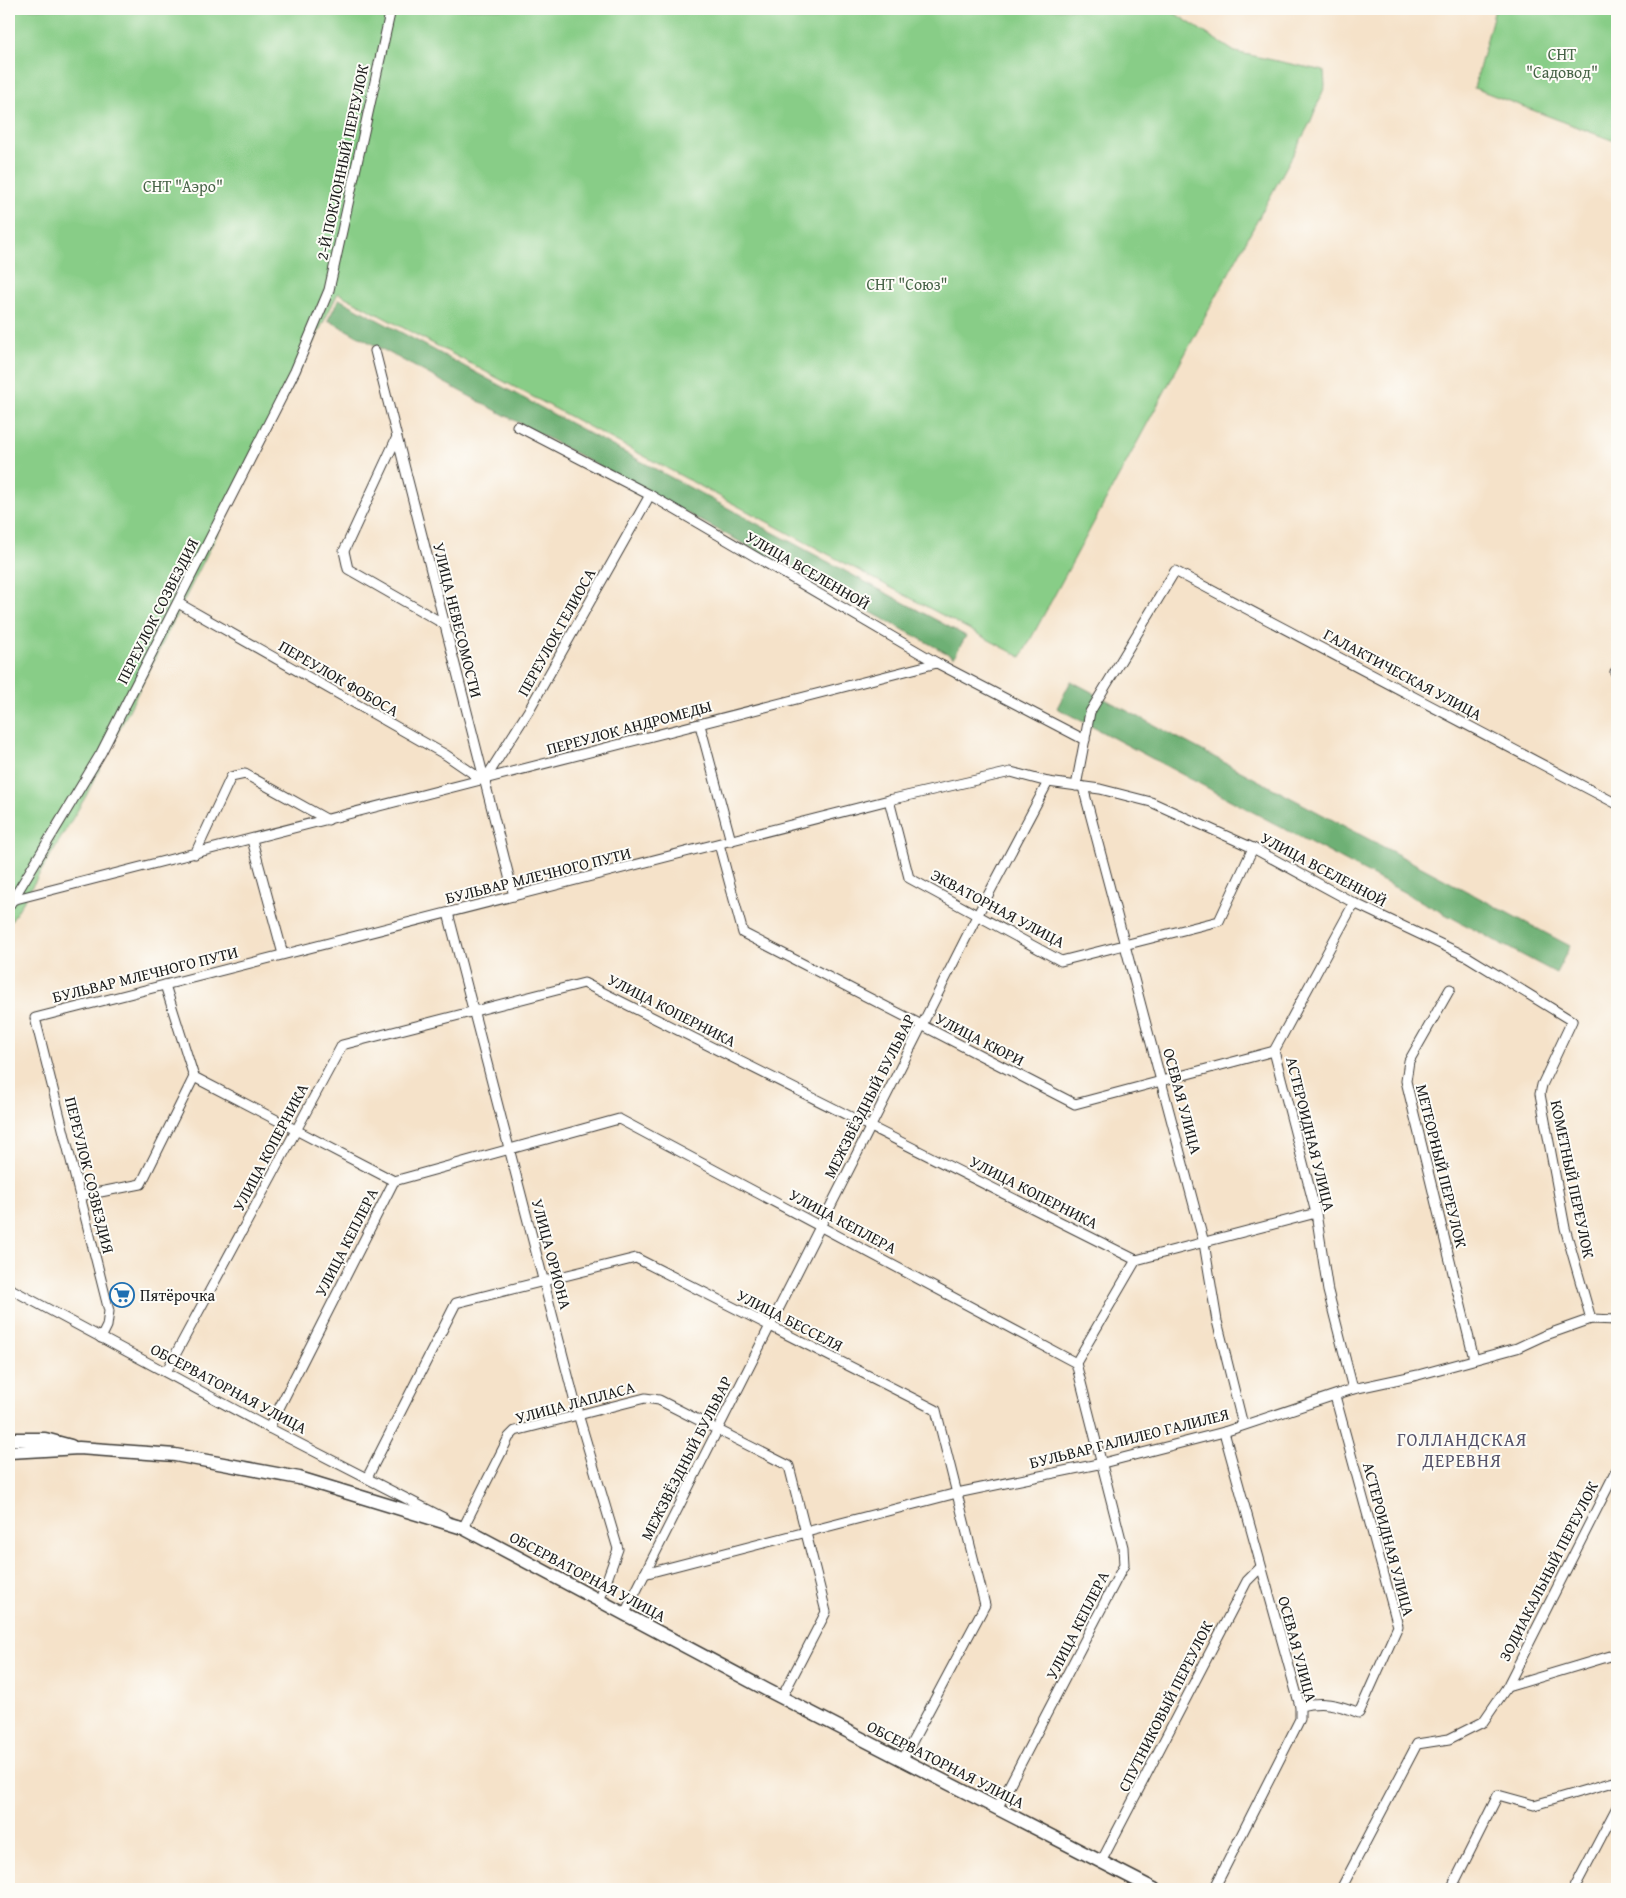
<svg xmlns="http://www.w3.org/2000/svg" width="1626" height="1898" font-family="'Gentium Book Plus',serif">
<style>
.green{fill:#88cd87;stroke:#527452}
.forest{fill:#6eb074;stroke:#456648}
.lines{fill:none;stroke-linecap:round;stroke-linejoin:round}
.minor-casing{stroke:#3d3a36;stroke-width:11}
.secondary-casing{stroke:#3d3a36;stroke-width:15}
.minor{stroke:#fff;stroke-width:9}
.secondary{stroke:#fff;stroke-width:12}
.labels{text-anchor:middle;stroke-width:4;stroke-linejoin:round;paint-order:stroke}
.park-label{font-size:16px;fill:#476347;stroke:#fdfcf7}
.street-label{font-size:16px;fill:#1c1c1c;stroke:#fdfcf7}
.poi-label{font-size:16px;fill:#1c1c1c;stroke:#fdfcf7;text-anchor:start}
.neighbourhood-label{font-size:18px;letter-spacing:1px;fill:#575369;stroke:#fdfcf7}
</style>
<rect width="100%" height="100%" fill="#fdfcf7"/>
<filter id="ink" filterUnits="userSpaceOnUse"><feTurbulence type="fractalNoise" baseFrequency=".02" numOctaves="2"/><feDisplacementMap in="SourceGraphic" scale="10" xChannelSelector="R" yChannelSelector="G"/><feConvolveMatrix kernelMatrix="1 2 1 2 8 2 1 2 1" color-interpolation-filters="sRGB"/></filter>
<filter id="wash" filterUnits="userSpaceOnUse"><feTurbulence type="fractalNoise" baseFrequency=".0096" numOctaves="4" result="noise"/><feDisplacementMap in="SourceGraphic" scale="20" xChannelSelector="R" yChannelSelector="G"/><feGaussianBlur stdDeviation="1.12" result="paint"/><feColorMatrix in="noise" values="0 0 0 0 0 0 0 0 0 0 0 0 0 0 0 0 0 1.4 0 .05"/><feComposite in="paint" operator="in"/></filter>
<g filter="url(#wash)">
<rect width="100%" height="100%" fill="#f5e2c9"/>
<!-- green -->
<g class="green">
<path d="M9,9H1168L1235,52L1324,71L1325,86L1310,123L1021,657L338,293L86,796L9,925Z"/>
<path d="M1495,9H1617V142L1474,88Z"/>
</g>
<!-- forest -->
<g class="forest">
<path d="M339,299L966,636L954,657L328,320Z"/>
<path d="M1071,681L1570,946L1556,973L1057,708Z"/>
</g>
</g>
<g filter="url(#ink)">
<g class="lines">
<defs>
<g id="minor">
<path d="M375,351L514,896"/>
<path d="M517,426L650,495L937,663L1085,740"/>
<path d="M396,439L344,551L348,569L444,624"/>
<path d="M178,603L446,755L484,781L529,710L650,495"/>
<path d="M1615,672L1617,673"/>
<path d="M700,725L731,841"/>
<path d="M1076,786L1090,712L1175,571L1617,804"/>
<path d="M1083,787L1204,1243L1217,1321L1243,1425"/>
<path d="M889,800L909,878L1061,961L1219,921L1253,848"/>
<path d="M252,840L283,954"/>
<path d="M719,844L743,933L1075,1104L1274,1051"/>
<path d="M195,854L231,777L245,774L328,820"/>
<path d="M12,900L937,663"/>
<path d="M9,906L101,753L295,371L329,290L391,9"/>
<path d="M448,913L578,1414L618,1549L600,1599"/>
<path d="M1450,989L1409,1061L1406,1081L1474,1359"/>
<path d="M194,1077L394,1181"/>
<path d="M80,1196L141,1184L194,1077L165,985"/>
<path d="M9,1288L269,1428L444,1518"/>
<path d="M101,1338L107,1326L109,1311L35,1018L889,800L1011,772L1048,782L1100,789L1151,802L1253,848L1354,903L1468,957L1572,1021L1542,1085L1540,1094L1565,1228L1591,1319"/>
<path d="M1076,1363L1136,1260"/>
<path d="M166,1372L342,1045L584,983L1136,1260L1316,1213"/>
<path d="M1353,1389L1328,1291L1316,1213L1274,1051L1354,903"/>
<path d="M269,1428L394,1181L619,1119L1076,1363L1123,1547L1124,1565L997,1809"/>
<path d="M367,1478L456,1303L636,1258L936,1410L985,1605L903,1759"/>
<path d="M458,1525L463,1528L509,1437L515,1431L645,1398L659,1400L789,1466L826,1612L782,1697"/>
<path d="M644,1574L957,1493L1103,1463L1224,1432L1353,1389L1418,1375L1517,1348L1543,1336L1591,1319L1617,1320"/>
<path d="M625,1613L977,916L1048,782"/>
<path d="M1507,1687L1617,1654"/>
<path d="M1300,1706C1322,1701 1338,1704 1359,1713L1398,1626L1335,1396"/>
<path d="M1101,1862L1247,1581L1260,1568"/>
<path d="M1214,1889L1300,1719V1706L1224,1432"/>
<path d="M1341,1889L1417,1744L1449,1739L1483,1722L1507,1687L1617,1469"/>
<path d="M1451,1889L1498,1795L1534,1805L1617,1781"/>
<path d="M1574,1889L1617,1807"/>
</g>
<g id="secondary">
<path d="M9,1439H45L71,1446"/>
<path d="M9,1452L79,1448L175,1455L299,1478L463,1528L767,1690L1154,1889"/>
</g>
</defs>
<!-- minor casing -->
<use href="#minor" class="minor-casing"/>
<!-- secondary casing -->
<use href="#secondary" class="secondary-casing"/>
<!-- minor -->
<use href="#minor" class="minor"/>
<!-- secondary -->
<use href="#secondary" class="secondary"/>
</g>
</g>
<!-- icons -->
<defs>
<symbol id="supermarket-ring" viewBox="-11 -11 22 22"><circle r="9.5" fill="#fdfcf7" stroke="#1f6fb2" stroke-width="1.5"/><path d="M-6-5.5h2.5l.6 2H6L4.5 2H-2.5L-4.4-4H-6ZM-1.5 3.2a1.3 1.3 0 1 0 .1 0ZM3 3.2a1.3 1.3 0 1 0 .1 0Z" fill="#1f6fb2"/></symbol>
</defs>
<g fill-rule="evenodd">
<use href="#supermarket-ring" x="108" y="1281" width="28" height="28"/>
</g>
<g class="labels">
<!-- park labels -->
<g class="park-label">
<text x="1562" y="60">СНТ<tspan x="1562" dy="18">"Садовод"</tspan></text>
<text x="183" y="192">СНТ "Аэро"</text>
<text x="907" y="290">СНТ "Союз"</text>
</g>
<!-- street labels -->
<g class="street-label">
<text transform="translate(342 162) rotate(-78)" y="6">2-Й ПОКЛОННЫЙ ПЕРЕУЛОК</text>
<text transform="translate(808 570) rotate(30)" y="6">УЛИЦА ВСЕЛЕННОЙ</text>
<text transform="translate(157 611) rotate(-63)" y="6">ПЕРЕУЛОК СОЗВЕЗДИЯ</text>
<text transform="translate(458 620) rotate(76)" y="6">УЛИЦА НЕВЕСОМОСТИ</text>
<text transform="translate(556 632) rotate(-61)" y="6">ПЕРЕУЛОК ГЕЛИОСА</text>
<text transform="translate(1403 674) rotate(28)" y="6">ГАЛАКТИЧЕСКАЯ УЛИЦА</text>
<text transform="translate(339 678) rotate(30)" y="6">ПЕРЕУЛОК ФОБОСА</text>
<text transform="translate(629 727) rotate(-15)" y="6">ПЕРЕУЛОК АНДРОМЕДЫ</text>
<text transform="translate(1324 869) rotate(28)" y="6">УЛИЦА ВСЕЛЕННОЙ</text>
<text transform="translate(538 875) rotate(-14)" y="6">БУЛЬВАР МЛЕЧНОГО ПУТИ</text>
<text transform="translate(998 908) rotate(28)" y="6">ЭКВАТОРНАЯ УЛИЦА</text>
<text transform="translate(145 974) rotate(-14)" y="6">БУЛЬВАР МЛЕЧНОГО ПУТИ</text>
<text transform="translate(672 1010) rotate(27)" y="6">УЛИЦА КОПЕРНИКА</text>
<text transform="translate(980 1039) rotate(27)" y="6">УЛИЦА КЮРИ</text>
<text transform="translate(869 1096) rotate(-63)" y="6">МЕЖЗВЁЗДНЫЙ БУЛЬВАР</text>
<text transform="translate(1183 1101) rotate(75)" y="6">ОСЕВАЯ УЛИЦА</text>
<text transform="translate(1311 1134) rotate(76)" y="6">АСТЕРОИДНАЯ УЛИЦА</text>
<text transform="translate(270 1147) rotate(-62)" y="6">УЛИЦА КОПЕРНИКА</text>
<text transform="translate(1442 1166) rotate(76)" y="6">МЕТЕОРНЫЙ ПЕРЕУЛОК</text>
<text transform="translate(90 1175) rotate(76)" y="6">ПЕРЕУЛОК СОЗВЕЗДИЯ</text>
<text transform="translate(1573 1179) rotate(78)" y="6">КОМЕТНЫЙ ПЕРЕУЛОК</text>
<text transform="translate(1034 1192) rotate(27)" y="6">УЛИЦА КОПЕРНИКА</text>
<text transform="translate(843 1221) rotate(28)" y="6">УЛИЦА КЕПЛЕРА</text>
<text transform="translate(346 1242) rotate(-63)" y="6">УЛИЦА КЕПЛЕРА</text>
<text transform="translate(552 1254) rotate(75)" y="6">УЛИЦА ОРИОНА</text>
<text transform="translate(790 1320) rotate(27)" y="6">УЛИЦА БЕССЕЛЯ</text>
<text transform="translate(229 1388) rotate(28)" y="6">ОБСЕРВАТОРНАЯ УЛИЦА</text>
<text transform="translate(575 1402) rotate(-15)" y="6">УЛИЦА ЛАПЛАСА</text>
<text transform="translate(1129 1438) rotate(-14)" y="6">БУЛЬВАР ГАЛИЛЕО ГАЛИЛЕЯ</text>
<text transform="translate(686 1458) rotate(-63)" y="6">МЕЖЗВЁЗДНЫЙ БУЛЬВАР</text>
<text transform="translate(1389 1539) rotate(75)" y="6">АСТЕРОИДНАЯ УЛИЦА</text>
<text transform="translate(1548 1571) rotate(-63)" y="6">ЗОДИАКАЛЬНЫЙ ПЕРЕУЛОК</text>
<text transform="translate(588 1576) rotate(28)" y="6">ОБСЕРВАТОРНАЯ УЛИЦА</text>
<text transform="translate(1077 1625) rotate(-63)" y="6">УЛИЦА КЕПЛЕРА</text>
<text transform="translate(1298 1649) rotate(75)" y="6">ОСЕВАЯ УЛИЦА</text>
<text transform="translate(1165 1706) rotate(-63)" y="6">СПУТНИКОВЫЙ ПЕРЕУЛОК</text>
<text transform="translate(946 1764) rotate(27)" y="6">ОБСЕРВАТОРНАЯ УЛИЦА</text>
</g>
<!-- poi labels -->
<g class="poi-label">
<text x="140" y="1301">Пятёрочка</text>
</g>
<!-- neighbourhood labels -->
<g class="neighbourhood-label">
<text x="1462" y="1446">ГОЛЛАНДСКАЯ<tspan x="1462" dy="21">ДЕРЕВНЯ</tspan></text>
</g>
</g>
<!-- margin -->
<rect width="1626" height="1898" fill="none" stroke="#fdfcf7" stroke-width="30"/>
</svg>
